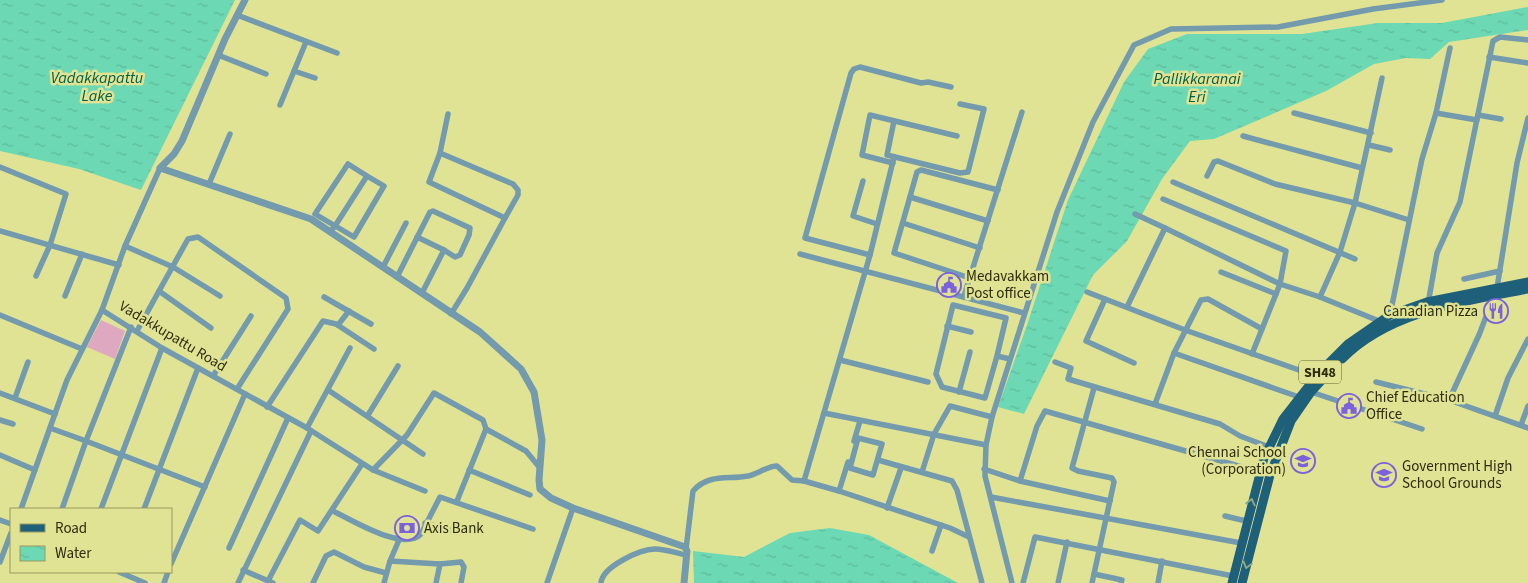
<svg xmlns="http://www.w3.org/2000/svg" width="1528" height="583" font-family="'Source Sans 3',sans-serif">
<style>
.park{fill:#dea8c1}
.water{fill:url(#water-ripples)}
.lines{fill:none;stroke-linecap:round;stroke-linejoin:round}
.minor{stroke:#739aad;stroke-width:5.5}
.tertiary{stroke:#739aad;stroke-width:7}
.primary{stroke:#1e5f7a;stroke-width:9}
.oneway{stroke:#89a888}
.labels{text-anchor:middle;stroke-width:5;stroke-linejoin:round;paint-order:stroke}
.shield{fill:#e1e394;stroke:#636436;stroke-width:1}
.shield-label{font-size:14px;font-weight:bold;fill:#2d2d0d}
.poi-label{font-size:15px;fill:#2d2d0d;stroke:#e1e394;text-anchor:start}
.street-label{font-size:15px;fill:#2d2d0d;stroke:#e1e394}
.water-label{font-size:16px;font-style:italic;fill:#015f48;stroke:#e1e394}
</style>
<defs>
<pattern id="water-ripples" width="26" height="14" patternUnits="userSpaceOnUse" patternTransform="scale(1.25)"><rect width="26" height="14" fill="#6cd8b4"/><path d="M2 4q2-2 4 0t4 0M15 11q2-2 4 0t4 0" fill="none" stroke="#5eba9a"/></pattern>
</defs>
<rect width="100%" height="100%" fill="#e1e394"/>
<!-- park -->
<path class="park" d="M101,320L125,331L115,359L87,347Z"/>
<!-- water -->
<g class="water">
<path d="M0,0H235L141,190L79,169L0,151Z"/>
<path d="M1528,7V30L1449,42L1430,59L1406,58L1374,64L1326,91L1214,139L1190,141L1162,179L1127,241L1093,275L1024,414L998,407L1027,325L1068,200L1124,82L1148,49L1187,34H1302L1378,23H1442Z"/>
<path d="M830,528L869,535L958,583H694L693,551L744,557L790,533Z"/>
</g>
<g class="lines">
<!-- minor -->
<g class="minor">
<path d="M237,15L337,53"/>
<path d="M218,55L266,74"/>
<path d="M1489,57L1528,63"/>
<path d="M294,71L315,78"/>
<path d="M280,105L306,42"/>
<path d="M1294,113L1371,133"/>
<path d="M1436,113L1477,120"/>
<path d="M448,114L440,153L429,182L505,218L467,288L451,314"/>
<path d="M1478,115L1501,119"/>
<path d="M894,121L887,155L960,173L968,172L984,109L960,104"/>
<path d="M1243,136L1362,168"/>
<path d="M1369,145L1390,150"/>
<path d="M440,153L513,184L518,190V195L505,218"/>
<path d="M893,163L862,155L870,115L957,136"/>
<path d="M0,167L66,194L50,245L36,276"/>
<path d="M1207,176L1214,162L1218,161L1275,184L1355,203L1382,78"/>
<path d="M863,181L853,216L877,224"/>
<path d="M1173,182L1355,259"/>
<path d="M209,184L230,134"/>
<path d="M910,197L988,221"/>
<path d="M1163,199L1286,251L1280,284L1252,354"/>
<path d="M1135,214L1165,228"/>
<path d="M903,223L980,248"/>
<path d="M0,231L119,265"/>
<path d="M330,232L335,226L367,176L348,164L315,214L354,237L384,186L367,176"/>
<path d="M417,237L444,250"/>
<path d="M125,246L173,267L220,296"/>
<path d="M800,254L1024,313"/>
<path d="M870,255L805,238L851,73L854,69L860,67L921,83L928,82L951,87"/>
<path d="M383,267L406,223"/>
<path d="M1221,272L1276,294"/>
<path d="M397,277L430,212L433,211L470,228L469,235L460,255L455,257L444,250L422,293"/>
<path d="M970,278L894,253L917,172L921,170L998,190"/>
<path d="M1464,279L1500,271"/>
<path d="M1087,292L1185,330L1316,376"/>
<path d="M65,296L82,254"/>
<path d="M964,296L1022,112"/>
<path d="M324,297L371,324"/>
<path d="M1320,297L1340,252L1355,203L1409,220"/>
<path d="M1105,299L1086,341L1134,363"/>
<path d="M1428,304L1437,253L1460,202L1493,41L1500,37L1528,40"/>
<path d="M1127,307L1165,228L1280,284L1320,297L1379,321"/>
<path d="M102,310L162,348L307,428L373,470L425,491"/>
<path d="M0,315L82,349"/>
<path d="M1390,315L1422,159L1436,113L1450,48"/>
<path d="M338,325L349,311"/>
<path d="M947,326L971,332"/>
<path d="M131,327L86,441L205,487"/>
<path d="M211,328L159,291L188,239L198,237L286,298L288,309L237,389"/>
<path d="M137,331L159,291"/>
<path d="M1174,353L1299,397"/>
<path d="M997,356L1006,318L953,305L936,374L942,387L985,398L997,356L1010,359"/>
<path d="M840,360L928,382"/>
<path d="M1055,362L1071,368L1068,379L1220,424L1240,436L1269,447"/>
<path d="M213,376L251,316"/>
<path d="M1376,382L1449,400L1528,428"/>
<path d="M328,390L423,454"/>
<path d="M959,392L970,352"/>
<path d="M1311,392L1422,429"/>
<path d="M0,393L55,414"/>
<path d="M15,398L28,362"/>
<path d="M1449,400L1479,335L1497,288L1517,163L1528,118"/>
<path d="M1155,404L1174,353L1201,300L1208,299L1262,329"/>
<path d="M267,407L323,321L336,324L374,349"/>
<path d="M824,413L986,445"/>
<path d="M368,415L398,366"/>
<path d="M1495,416L1508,378L1528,339"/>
<path d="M0,420L13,424"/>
<path d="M1521,425L1528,406"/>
<path d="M50,428L86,441L62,509"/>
<path d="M307,428L350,348"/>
<path d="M486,429L526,451L540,468"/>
<path d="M858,438L882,444L873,475L850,468Z"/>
<path d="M854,441L860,421"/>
<path d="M0,455L35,470"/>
<path d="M878,460L952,481L957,490L982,583"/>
<path d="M984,469L1020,481L1110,501"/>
<path d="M373,470L407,435L434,393L483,420L486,429L457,501"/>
<path d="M469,470L530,495"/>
<path d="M922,472L934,434L950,406L992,417"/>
<path d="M804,481L870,255L894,157"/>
<path d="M1020,481L1037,426L1045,411L1270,475"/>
<path d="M839,491L848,462"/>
<path d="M991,497L1241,543"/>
<path d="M887,508L901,468"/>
<path d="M21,509L67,380L102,310L125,246L160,168"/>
<path d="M101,509L162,348"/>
<path d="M144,509L198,368"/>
<path d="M333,511C352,520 403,552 421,534L440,497L533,529"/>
<path d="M1225,516L1246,521"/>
<path d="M0,520L11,524"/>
<path d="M425,523L457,532"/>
<path d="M229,548L288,418"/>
<path d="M686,549L693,491C709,473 728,480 748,476C758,474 767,466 777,466L792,480L804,481L839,491L950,528L969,537"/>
<path d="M932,551L941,525"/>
<path d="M390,561L440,564L461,562L464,567L461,583"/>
<path d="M0,562L11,533"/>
<path d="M171,564L245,394"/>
<path d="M243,570L273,583"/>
<path d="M119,572L145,583"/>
<path d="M1094,574L1122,580L1121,583"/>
<path d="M268,581L300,520L318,531L362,464"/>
<path d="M164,583L168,572"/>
<path d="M238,583L311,431"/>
<path d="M313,583L326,556L334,552L364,567L386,573"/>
<path d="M384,583L390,561L399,540"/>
<path d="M436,583L440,564"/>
<path d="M547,583L573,508"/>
<path d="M601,583C602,567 640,549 655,549C665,549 676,553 686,555"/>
<path d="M1012,583L985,476L986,445L992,417L1057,212L1093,122L1134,45L1171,29L1278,27L1373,9L1442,0"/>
<path d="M1023,583L1035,537L1233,576"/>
<path d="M1058,583L1067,542"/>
<path d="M1092,583L1114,482L1112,478L1078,471L1072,468L1094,388"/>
<path d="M1158,583L1162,561"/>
</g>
<!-- tertiary -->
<path class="tertiary" d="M245,0L225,39L182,141L174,154L160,168L311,219L480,332L521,369L534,392L542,440L539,480L540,489L551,498L573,508L685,547L687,551L684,583"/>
<!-- primary -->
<g class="primary">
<path d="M1342,359C1389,311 1465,301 1528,289"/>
<path d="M1232,583L1264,458L1283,419L1319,373L1348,344L1390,315L1427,302L1528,282"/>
<path d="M1242,583L1270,475L1291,421L1311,392L1331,370"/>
</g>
</g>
<!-- one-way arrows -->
<defs><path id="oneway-chevron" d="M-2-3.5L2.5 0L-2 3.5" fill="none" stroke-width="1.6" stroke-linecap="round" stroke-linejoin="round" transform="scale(1.25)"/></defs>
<g class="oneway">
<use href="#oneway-chevron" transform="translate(1251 502) rotate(-77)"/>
<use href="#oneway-chevron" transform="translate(1247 565) rotate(105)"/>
</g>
<!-- icons -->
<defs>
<symbol id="civic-ring" viewBox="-11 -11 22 22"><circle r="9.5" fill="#e1e394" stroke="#7b61dc" stroke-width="1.5"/><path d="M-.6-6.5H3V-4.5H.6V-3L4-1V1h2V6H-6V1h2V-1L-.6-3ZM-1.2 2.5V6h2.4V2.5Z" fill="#7b61dc"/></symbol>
<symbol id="restaurant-ring" viewBox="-11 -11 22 22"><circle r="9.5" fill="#e1e394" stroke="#7b61dc" stroke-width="1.5"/><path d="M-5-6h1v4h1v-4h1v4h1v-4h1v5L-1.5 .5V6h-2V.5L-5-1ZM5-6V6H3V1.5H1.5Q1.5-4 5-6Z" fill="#7b61dc"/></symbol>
<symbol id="school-ring" viewBox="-11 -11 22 22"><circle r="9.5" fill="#e1e394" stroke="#7b61dc" stroke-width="1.5"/><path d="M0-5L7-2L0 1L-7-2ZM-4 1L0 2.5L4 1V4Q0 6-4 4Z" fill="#7b61dc"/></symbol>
<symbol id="bank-ring" viewBox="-11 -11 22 22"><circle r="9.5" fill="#e1e394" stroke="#7b61dc" stroke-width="1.5"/><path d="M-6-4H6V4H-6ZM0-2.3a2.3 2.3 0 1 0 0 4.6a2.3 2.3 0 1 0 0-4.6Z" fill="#7b61dc"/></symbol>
</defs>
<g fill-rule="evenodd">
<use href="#civic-ring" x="935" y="271" width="28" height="28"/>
<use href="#restaurant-ring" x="1482" y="297" width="28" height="28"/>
<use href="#civic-ring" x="1335" y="392" width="28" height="28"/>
<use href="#school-ring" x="1289" y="447" width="28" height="28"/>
<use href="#school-ring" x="1370" y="461" width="28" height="28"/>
<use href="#bank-ring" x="393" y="514" width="28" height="28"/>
</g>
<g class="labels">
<!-- shield labels -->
<rect class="shield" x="1299" y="360.5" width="42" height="23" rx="4"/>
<g class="shield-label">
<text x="1320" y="377">SH48</text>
</g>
<!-- poi labels -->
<g class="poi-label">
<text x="966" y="281">Medavakkam<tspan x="966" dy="17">Post office</tspan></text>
<text x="1478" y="316" text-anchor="end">Canadian Pizza</text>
<text x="1366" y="402">Chief Education<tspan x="1366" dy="17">Office</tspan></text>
<text x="1286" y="457" text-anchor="end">Chennai School<tspan x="1286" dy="17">(Corporation)</tspan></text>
<text x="1402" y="471">Government High<tspan x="1402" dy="17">School Grounds</tspan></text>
<text x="424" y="533">Axis Bank</text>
</g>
<!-- street labels -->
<g class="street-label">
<text transform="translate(173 336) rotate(31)" y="5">Vadakkupattu Road</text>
</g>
<!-- water labels -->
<g class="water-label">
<text x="97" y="83">Vadakkapattu<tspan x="97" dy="18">Lake</tspan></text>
<text x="1197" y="84">Pallikkaranai<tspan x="1197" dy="18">Eri</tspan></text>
</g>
</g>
<!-- legend -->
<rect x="10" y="508" width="162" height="65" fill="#e1e394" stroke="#999a5e"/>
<rect x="20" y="524" width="25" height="8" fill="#1e5f7a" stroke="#999a5e"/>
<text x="55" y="533" font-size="15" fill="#2d2d0d">Road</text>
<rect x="20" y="546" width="25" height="15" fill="url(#water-ripples)" stroke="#999a5e"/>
<text x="55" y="558" font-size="15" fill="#2d2d0d">Water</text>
</svg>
